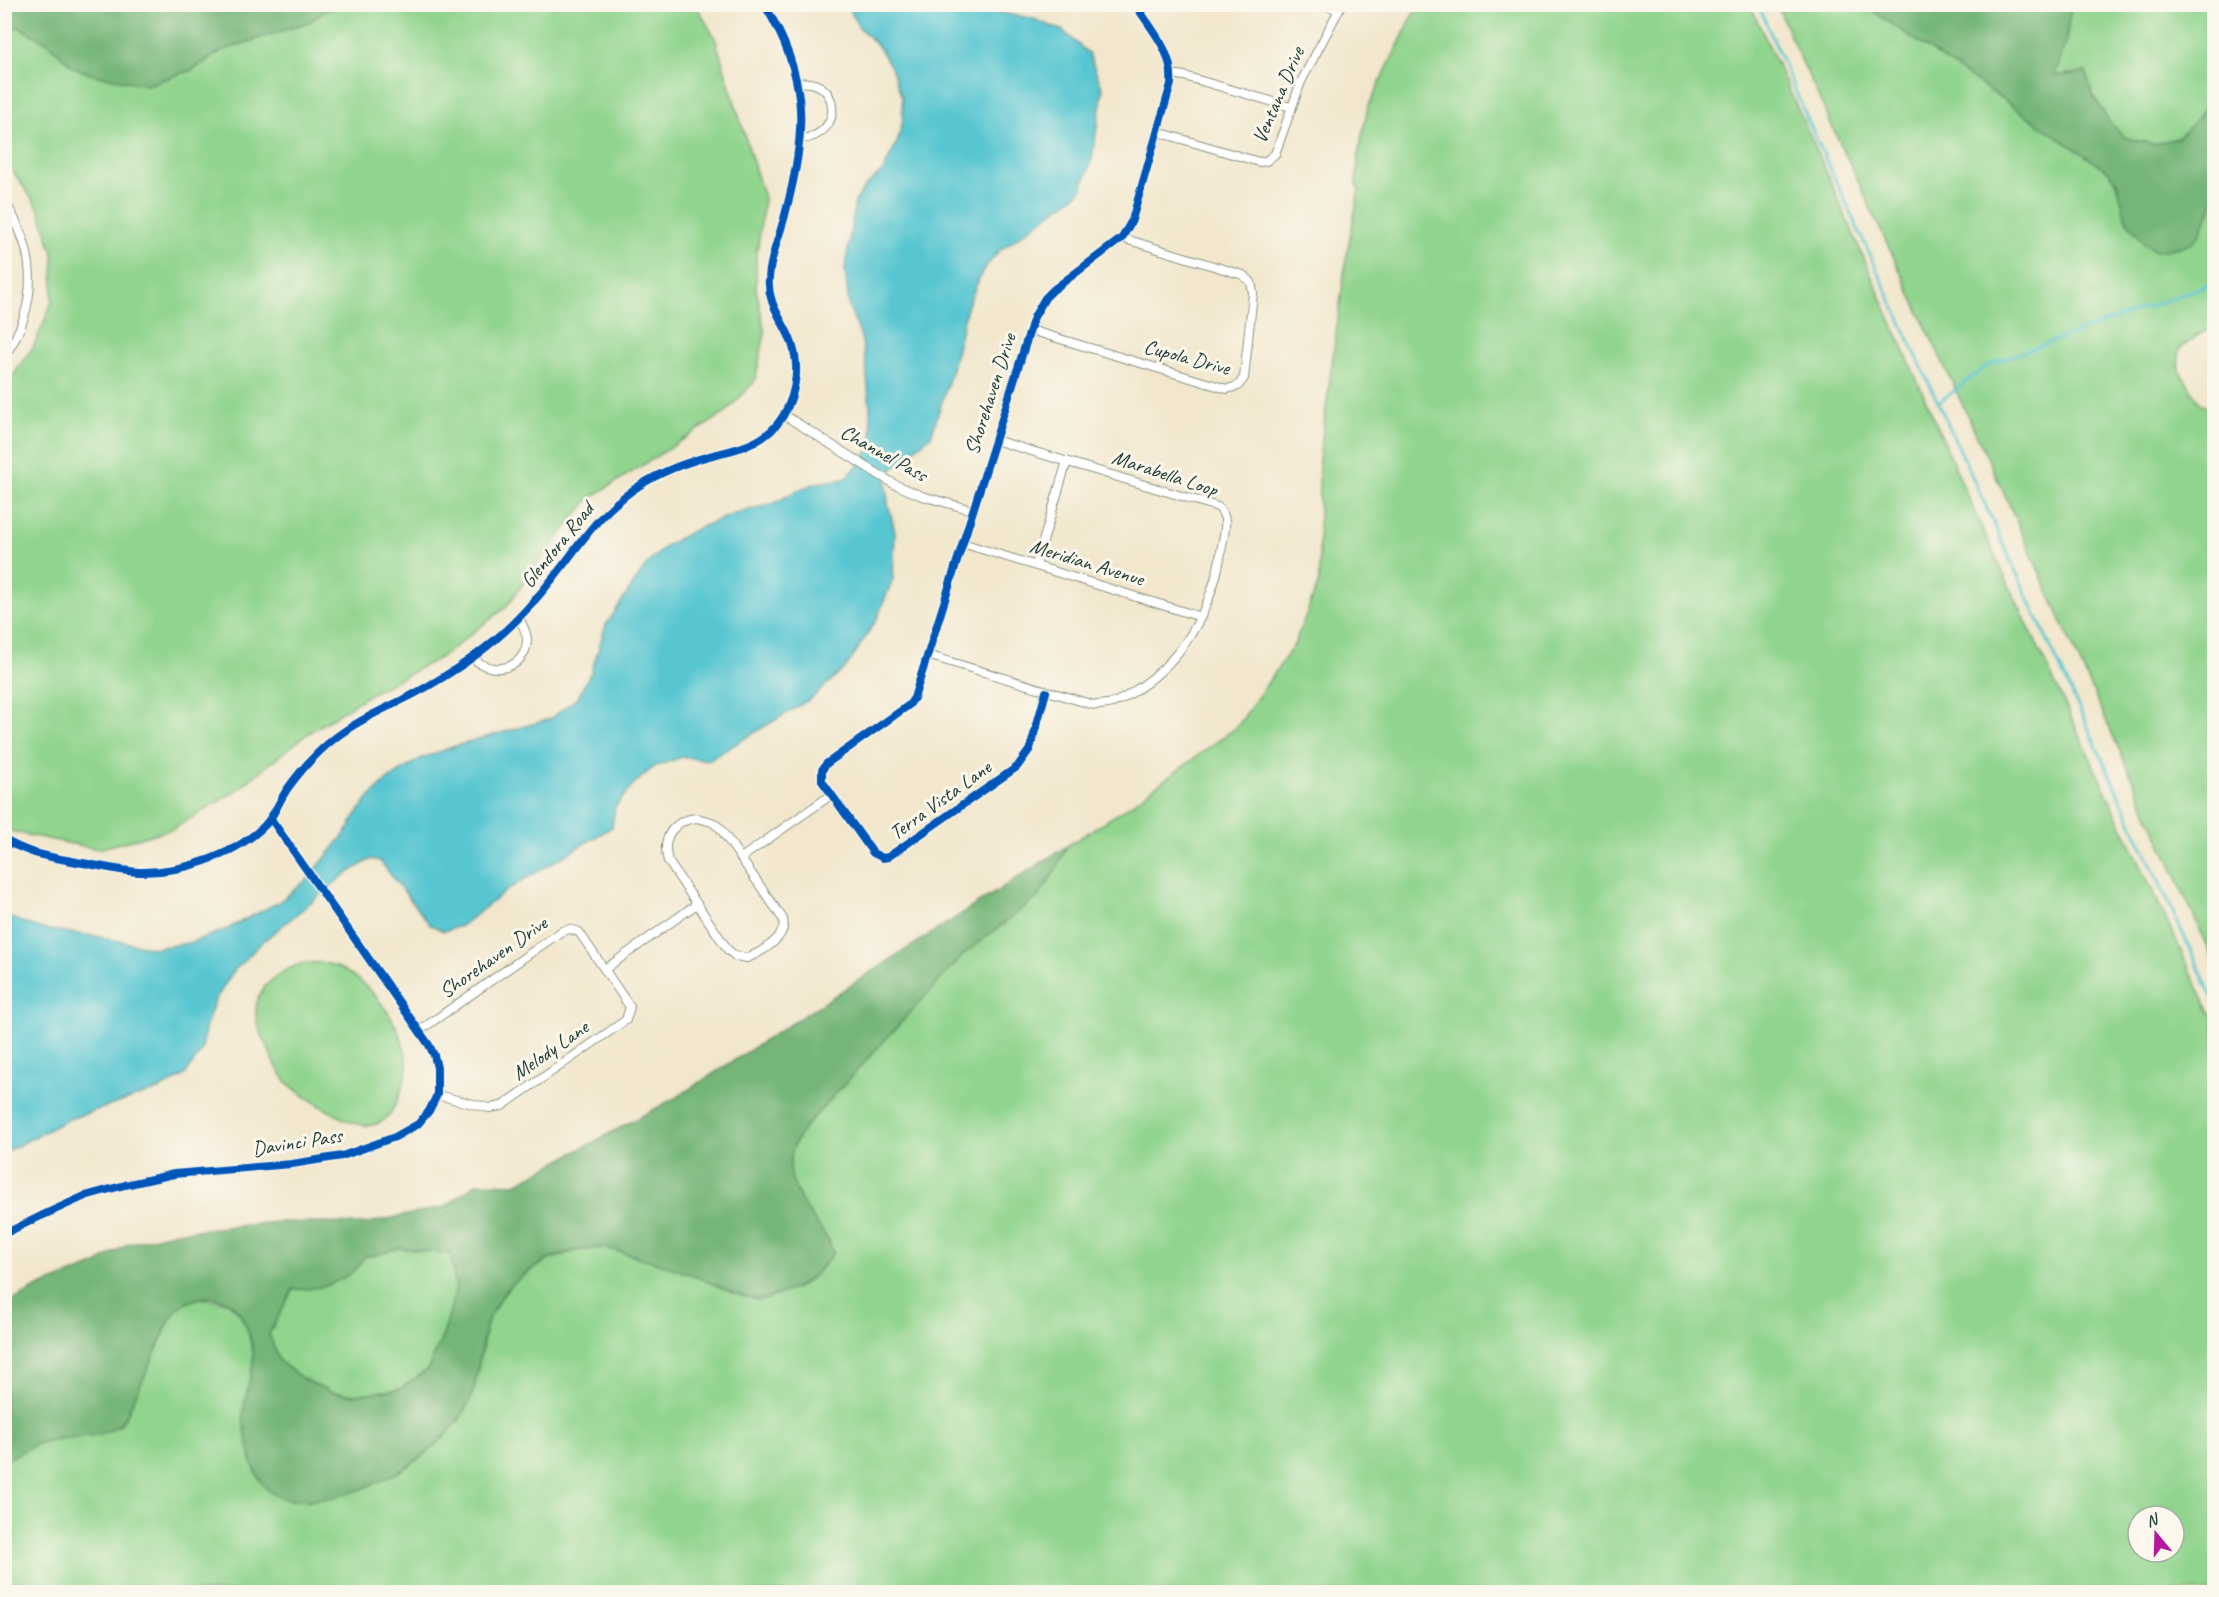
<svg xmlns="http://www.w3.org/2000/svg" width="2219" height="1597" font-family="Caveat,sans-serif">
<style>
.green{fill:#90d48d;stroke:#588860;stroke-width:1.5;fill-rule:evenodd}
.forest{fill:#74b678;stroke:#4a7a56;stroke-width:1.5;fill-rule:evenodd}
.water{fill:#59c6d1;stroke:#3c8282;stroke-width:1.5}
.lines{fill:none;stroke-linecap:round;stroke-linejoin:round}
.stream{stroke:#59c6d1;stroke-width:3}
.minor-casing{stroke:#889280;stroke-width:10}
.minor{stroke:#fff;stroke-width:8}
.cycleway-casing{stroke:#fbf7ec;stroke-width:11}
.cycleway{stroke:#0057b8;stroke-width:8}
.labels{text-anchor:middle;stroke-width:6;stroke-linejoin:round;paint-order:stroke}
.street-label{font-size:21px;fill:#1f3d34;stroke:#fbf7ec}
</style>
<rect width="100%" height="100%" fill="#fbf7ec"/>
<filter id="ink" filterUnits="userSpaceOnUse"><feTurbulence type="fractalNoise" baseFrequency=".0167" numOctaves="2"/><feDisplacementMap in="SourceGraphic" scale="12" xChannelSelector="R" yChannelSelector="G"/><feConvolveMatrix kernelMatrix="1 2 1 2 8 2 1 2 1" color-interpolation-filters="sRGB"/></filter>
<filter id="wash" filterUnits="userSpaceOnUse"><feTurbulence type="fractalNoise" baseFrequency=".008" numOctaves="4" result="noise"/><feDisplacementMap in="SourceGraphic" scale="24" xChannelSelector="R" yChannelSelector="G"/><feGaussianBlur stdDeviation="1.35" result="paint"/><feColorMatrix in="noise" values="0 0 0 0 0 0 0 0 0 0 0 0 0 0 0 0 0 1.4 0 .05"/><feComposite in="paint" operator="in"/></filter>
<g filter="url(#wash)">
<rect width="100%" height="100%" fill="#f2e7cd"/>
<!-- green -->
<g class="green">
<path d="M354,5H696L715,38L764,198L758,247L756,250V289L765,333L755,381L724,414L590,498L545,554L506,607L443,656L370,694L307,734L237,790L173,829L98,849L13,832L4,825L5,387L34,346L52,302L54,257L39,209L5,160L4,27H19L48,43L73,67L94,75L192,70L221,51L311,21C323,9 337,7 354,5Z"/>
<path d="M1418,5H1750L1814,144L1976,515L2210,1013L2214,1017V1592H5L4,1460L26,1447L43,1441L120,1426L126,1416L172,1316L178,1309L187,1302L200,1298L228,1302L239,1313L247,1328L253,1352V1368L246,1397L248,1442L251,1461L271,1492L289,1500L360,1490L407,1467L459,1421L474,1388L488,1319L500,1299L514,1282L546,1261L575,1251L605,1248L673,1266L731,1292L757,1300L768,1298L797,1288L812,1278L830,1242C811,1216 781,1184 792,1148C795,1141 801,1134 804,1128L965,952L1005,923L1054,873L1067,846L1122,811L1237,727L1294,645L1319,582V461L1346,259L1359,190L1356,184L1359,150L1368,107ZM2138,1516H2174V1552H2138Z"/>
<path d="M1777,5H1864L2109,172L2117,182L2126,219L2200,234L2214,201V328L2201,333L2179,349V370L2200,403L2214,409V961L2008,502L1790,36Z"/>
<path d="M2071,5H2214V103L2208,107L2178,138L2153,144L2126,138L2109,122L2093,95L2086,72L2054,76L2066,40Z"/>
<path d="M303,963C310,963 319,962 325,963C366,973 404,1023 407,1064C408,1078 397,1104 389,1115C381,1125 369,1127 357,1124C344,1121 295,1092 287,1082C278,1072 272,1058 267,1046C263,1037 257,1027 256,1016C253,988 279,971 303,963Z"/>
<path d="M399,1248L451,1254L456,1289L444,1333L428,1369L400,1389L354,1395L332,1392L303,1379L279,1361L269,1334L293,1289L365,1256H371Z"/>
</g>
<!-- forest -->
<g class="forest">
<path d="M4,5L5,4L354,5C337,7 323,9 311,21L221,51L192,70L147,85L94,75L73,67L48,43L19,27H5Z"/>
<path d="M1864,5H2071L2066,40L2055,76L2086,72L2093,95L2109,122L2126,138L2153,144L2178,138L2208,106L2214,103V201L2200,234L2192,243L2176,248L2156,251L2144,244L2126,219L2117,182L2109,172Z"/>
<path d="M1067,846L1054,873L1038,897L965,953L804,1128C801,1134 795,1141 793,1148C783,1174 800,1201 815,1221C822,1231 830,1240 833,1253C818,1275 802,1287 777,1295C771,1298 763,1300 756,1299C738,1297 721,1287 704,1280C680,1270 657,1262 631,1255C623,1253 614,1249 605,1248C587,1246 562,1253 546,1261C522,1273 499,1293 489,1318C478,1344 481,1376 468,1404C440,1460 354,1505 293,1500C260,1498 252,1467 247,1440C246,1433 244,1426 243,1419C242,1397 255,1375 253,1353C252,1338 242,1308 226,1301C211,1294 192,1297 180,1308C169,1317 164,1333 158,1346C148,1369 137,1393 126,1416C109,1443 71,1434 43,1442C29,1446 18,1455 5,1460V1305L38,1287L95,1265L128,1244L176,1232L279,1222L364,1224L445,1207L477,1183L516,1184L677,1097ZM399,1248L451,1254L456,1289L444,1333L428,1369L400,1389L354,1395L332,1392L303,1379L279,1361L269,1334L293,1289C320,1291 353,1280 365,1256H371Z"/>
</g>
<!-- water -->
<path class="water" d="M847,5H981L1002,13L1031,18L1063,31L1089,54L1103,90L1092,158L1081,191L998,252L983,270L967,307L951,373L931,436L906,456L886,476L888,503L895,532L893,578L877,619L847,666L812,698L709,760L682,757L654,767L634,784L615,807L612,827L510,888L461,926L444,931L430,925L380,861L371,859L346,874L261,943L232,973L214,1002L205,1029L202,1050L185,1075L161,1089L69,1119L5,1152V916L42,929L101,937L153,948L189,943L225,930L279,902L309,878L352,825L350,823L368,799L387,780L420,759L455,746L550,719L578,697L591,672L606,625L647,564L667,545L696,529L737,513L775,503L800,489L817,483L845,479L861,462L873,444L866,364L861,337L849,306L845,269L855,202L864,188L883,171L898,140L903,119L902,98L891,67L879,47L859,27Z"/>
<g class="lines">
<!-- stream -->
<g class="stream">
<path d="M1758,4L1810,125L2214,1001"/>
<path d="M1938,403L1990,364L2214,283"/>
</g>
</g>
</g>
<g filter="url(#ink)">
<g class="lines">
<defs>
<g id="minor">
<path d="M1324,4L1338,10"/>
<path d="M1172,74L1184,76L1291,107"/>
<path d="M798,83C840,76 846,135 801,139"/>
<path d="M1158,132L1259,162L1266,161L1275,154L1301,82L1342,4"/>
<path d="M4,201C38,252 39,306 4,357"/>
<path d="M1030,330L1227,389L1238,386L1244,378L1253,293L1251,282L1243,275L1122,238"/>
<path d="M784,415L894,484L922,496L972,510"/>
<path d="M962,543L1201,617"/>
<path d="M1036,565L1067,461"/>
<path d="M927,655L1094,705C1111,706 1122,700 1136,690C1186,658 1214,604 1222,546C1224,532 1230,518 1218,507L995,440"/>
<path d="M473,658C491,676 526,670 527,640C527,632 522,624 519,618"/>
<path d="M1046,692L1030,749L1017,767L888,857L883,858L873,853L822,781V770L826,764L909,705L914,698L1034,317L1045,298L1053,290L1122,238L1132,220L1171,84C1174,52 1151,29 1135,4"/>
<path d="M697,818L712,822L720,828L783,919C788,937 762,952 747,958L735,956L728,950L668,861C661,838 673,820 697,818Z"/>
<path d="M4,839C27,854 51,857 77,862C97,865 118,871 139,872C180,873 230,857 261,829C274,818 278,802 288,788C301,770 317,752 335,738C359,719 387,708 414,694C447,676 478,656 505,631C526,612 544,590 561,568C582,541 597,517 625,496C645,480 668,469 693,461C726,449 762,451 783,416C797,392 801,362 789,336C780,316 767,302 769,278C770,256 781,233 786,211C807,131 809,77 764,4"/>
<path d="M741,858L831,795"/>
<path d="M605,969L697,904"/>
<path d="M419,1031L562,931L570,929L579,932L630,1007L626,1020L502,1106L489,1108L437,1095"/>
<path d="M4,1234L41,1216L85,1196L125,1185L174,1174L292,1164L342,1156L395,1137L418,1124L429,1111L437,1095V1068L434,1055L429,1045L271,819"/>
</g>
</defs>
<!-- minor casing -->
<use href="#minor" class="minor-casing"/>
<!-- minor -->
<use href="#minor" class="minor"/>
<defs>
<g id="cycleway">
<path d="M1046,692L1030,749L1017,767L888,857L883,858L873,853L822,781V770L826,764L909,705L914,698L1034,317L1045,298L1053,290L1122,238L1132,220L1171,84C1174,52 1151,29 1135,4"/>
<path d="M4,839C27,854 51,857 77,862C97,865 118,871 139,872C180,873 230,857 261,829C274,818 278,802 288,788C301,770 317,752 335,738C359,719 387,708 414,694C447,676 478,656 505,631C526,612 544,590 561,568C582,541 597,517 625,496C645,480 668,469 693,461C726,449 762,451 783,416C797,392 801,362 789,336C780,316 767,302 769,278C770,256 781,233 786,211C807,131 809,77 764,4"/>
<path d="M4,1234L41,1216L85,1196L125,1185L174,1174L292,1164L342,1156L395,1137L418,1124L429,1111L437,1095V1068L434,1055L429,1045L271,819"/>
</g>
</defs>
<!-- cycleway casing -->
<use href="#cycleway" class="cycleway-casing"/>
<!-- cycleway -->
<use href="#cycleway" class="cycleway"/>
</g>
</g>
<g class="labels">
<!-- street labels -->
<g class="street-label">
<text transform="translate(1278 95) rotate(-67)" y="7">Ventana Drive</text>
<text transform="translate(1187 357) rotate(15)" y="7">Cupola Drive</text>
<text transform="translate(990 394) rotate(-72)" y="7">Shorehaven Drive</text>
<text transform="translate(884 453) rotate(29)" y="7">Channel Pass</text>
<text transform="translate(1165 473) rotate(18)" y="7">Marabella Loop</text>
<text transform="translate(557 545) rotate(-51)" y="7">Glendora Road</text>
<text transform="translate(1087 562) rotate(17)" y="7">Meridian Avenue</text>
<text transform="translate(940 800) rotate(-36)" y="7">Terra Vista Lane</text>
<text transform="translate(493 957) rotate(-35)" y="7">Shorehaven Drive</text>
<text transform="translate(550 1050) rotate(-35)" y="7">Melody Lane</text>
<text transform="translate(297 1142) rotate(-9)" y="7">Davinci Pass</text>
</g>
</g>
<!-- margin -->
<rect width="2219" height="1597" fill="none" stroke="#fbf7ec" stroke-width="24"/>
<!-- north arrow -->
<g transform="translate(2156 1534) rotate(341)"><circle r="28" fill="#fbf7ec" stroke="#a3ada2" stroke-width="1.5"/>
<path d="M0-4.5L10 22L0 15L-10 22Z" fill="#b5179e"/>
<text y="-9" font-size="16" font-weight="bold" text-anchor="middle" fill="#1f3d34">N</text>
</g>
</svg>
